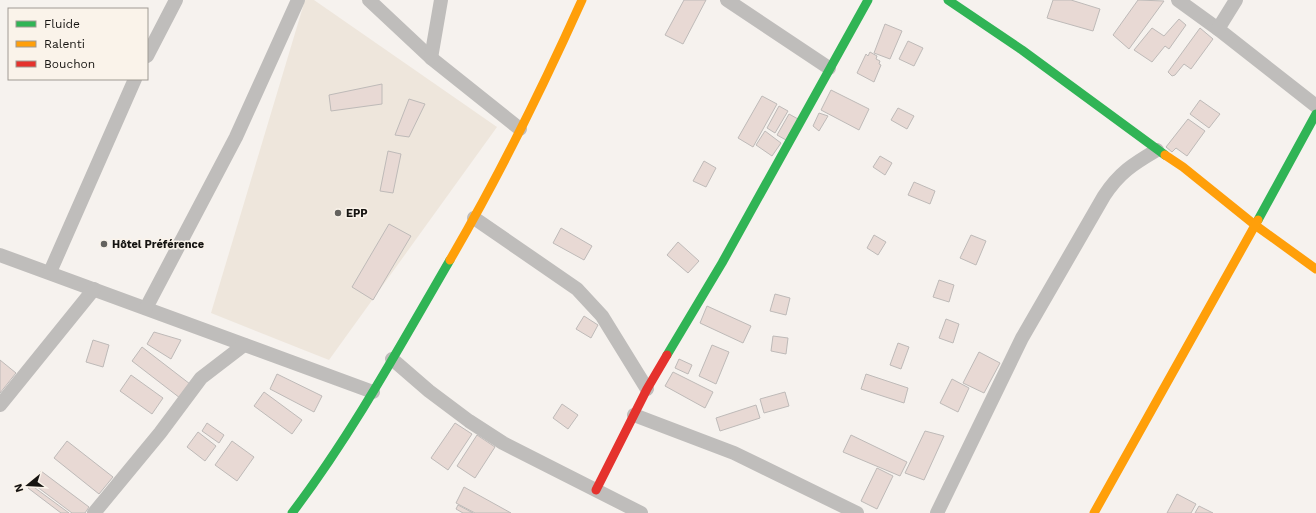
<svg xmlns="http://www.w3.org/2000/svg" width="1316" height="513" font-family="'Work Sans',sans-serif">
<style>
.built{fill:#eee6dc}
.building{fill:#e8d9d4;stroke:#bebab8}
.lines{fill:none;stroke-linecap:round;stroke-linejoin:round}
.street{stroke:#bfbdbb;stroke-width:14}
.fast{stroke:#30b455;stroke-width:9}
.slow{stroke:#ff9f0a;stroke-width:9}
.jam{stroke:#e5322d;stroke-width:9}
.poi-dot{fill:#64625e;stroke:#faf3ea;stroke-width:1.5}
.labels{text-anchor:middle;stroke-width:3;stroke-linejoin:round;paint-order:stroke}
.poi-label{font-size:11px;font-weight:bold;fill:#161411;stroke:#faf3ea;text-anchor:start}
</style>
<rect width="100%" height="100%" fill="#f6f2ee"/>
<!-- built -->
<path class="built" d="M305,0H314L497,127L329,360L211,313Z"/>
<!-- building -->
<g class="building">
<path d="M684,0H706L683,44L665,35Z"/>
<path d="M1053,0H1071L1100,9L1093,31L1047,18Z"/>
<path d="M1138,0L1164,1L1129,49L1113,35Z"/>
<path d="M1179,19L1186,25L1169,49L1165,46L1152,62L1134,50L1152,28L1164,36Z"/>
<path d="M885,24L902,31L890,59L874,53Z"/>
<path d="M1200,28L1213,39L1191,69L1184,64L1175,75L1172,76L1168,72Z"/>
<path d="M908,41L923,48L914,66L899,59Z"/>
<path d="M870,52L877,56L876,59L880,61L879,64L881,65L874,82L857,73L866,54L868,56Z"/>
<path d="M382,84V104L331,111L329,95Z"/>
<path d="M831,90L869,109L859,130L821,110Z"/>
<path d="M762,96L777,104L753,147L738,138Z"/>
<path d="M409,99L425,104L409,137L395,135Z"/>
<path d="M1200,100L1220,114L1209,128L1190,114Z"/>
<path d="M779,106L788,111L775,133L767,128Z"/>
<path d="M898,108L914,116L907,129L891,120Z"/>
<path d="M819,113L828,116L819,131L813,126Z"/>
<path d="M789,114L798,119L786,140L777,135Z"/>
<path d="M1188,119L1205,131L1187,156L1176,148L1172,152L1166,147Z"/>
<path d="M765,131L781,143L772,156L756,145Z"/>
<path d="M388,151L401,154L393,193L380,191Z"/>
<path d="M880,156L892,163L885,175L873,167Z"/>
<path d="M704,161L716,168L706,187L693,181Z"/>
<path d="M914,182L935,191L930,204L908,195Z"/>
<path d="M389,224L411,236L373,300L352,287Z"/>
<path d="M561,228L592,246L584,260L553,243Z"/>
<path d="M874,235L886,242L878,255L867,248Z"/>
<path d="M971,235L986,241L976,265L960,258Z"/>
<path d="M678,242L699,261L688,273L667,255Z"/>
<path d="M939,280L954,285L949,302L933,297Z"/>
<path d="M775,294L790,298L786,315L770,311Z"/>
<path d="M707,306L751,326L743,343L700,323Z"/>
<path d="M584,316L598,325L591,338L576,329Z"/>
<path d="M946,319L959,324L953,343L939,338Z"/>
<path d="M154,332L181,340L171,359L147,344Z"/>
<path d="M773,336L788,338L786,354L771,351Z"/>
<path d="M93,340L109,345L103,367L86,362Z"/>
<path d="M898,343L909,347L901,369L890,365Z"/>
<path d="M712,345L729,352L716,384L699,376Z"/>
<path d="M142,347L190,384L180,398L132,361Z"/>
<path d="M979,352L1000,363L984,393L963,383Z"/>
<path d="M679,359L692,365L688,374L675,368Z"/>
<path d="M0,360L16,373L0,393Z"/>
<path d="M673,372L713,392L705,408L665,386Z"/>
<path d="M277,374L322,396L314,412L270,389Z"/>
<path d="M866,374L908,388L904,403L861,389Z"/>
<path d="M131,375L163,398L152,414L120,391Z"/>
<path d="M952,379L969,388L958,412L940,403Z"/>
<path d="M264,392L302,420L292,434L254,406Z"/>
<path d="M785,392L789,406L764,413L760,399Z"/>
<path d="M562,404L578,415L568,429L553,418Z"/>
<path d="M756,405L760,418L720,431L716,418Z"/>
<path d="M207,423L224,435L219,443L202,431Z"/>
<path d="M455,423L472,434L448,470L431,458Z"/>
<path d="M925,431L944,436L924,480L905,473Z"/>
<path d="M198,432L216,446L205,461L187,447Z"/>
<path d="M477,435L495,447L475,478L457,466Z"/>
<path d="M851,435L907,462L900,476L843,452Z"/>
<path d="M67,441L113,477L99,494L54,458Z"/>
<path d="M232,441L254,457L237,481L215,465Z"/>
<path d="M877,468L893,476L877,509L861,501Z"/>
<path d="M41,471L89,507L85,513H72L32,483Z"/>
<path d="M31,485L69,513H61L28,488Z"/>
<path d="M464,487L511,513H475L456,503Z"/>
<path d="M1177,494L1196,504L1191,513H1167Z"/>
<path d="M458,505L473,513H463L456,509Z"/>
<path d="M1199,506L1213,513H1195Z"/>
</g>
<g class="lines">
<!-- street -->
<g class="street">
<path d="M369,0L431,58L520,129"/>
<path d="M727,0L829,68"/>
<path d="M1178,0L1218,29L1316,106"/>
<path d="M1218,29L1236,0"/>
<path d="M147,56L176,0"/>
<path d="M431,58L441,0"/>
<path d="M474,218L577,289L602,316L647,389"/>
<path d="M0,255L373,392"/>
<path d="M50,272L135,79"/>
<path d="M146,308L236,137L298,0"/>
<path d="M392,359L429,391L469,421L503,443L641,513"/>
<path d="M0,405L94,289"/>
<path d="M634,415L734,453L857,513"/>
<path d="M94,513L160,433L201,378L244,345"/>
<path d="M937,513L1022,338L1104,196C1119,173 1133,164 1157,150"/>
</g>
<!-- fast -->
<g class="fast">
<path d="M948,0L1022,50L1165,155"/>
<path d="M1258,220L1316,114"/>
<path d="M667,355L722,263L868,0"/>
<path d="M292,513C352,434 400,346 450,260"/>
</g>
<!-- slow -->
<g class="slow">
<path d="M1165,155L1183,167L1255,225L1316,269"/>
<path d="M450,260C499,176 542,89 582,0"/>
<path d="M1094,513L1258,220"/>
</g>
<!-- jam -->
<path class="jam" d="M596,490L647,389L667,355"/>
</g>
<!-- markers -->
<g class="poi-dot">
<circle cx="338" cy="213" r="4"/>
<circle cx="104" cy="244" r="4"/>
</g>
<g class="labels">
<!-- poi labels -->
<g class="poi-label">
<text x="346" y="217">EPP</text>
<text x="112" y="248">Hôtel Préférence</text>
</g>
</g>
<!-- legend -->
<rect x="8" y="8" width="140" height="72" fill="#faf3ea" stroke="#9f9a93"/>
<rect x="16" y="21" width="20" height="6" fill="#30b455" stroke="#9f9a93"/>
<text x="44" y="28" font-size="12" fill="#161411">Fluide</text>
<rect x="16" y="41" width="20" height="6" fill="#ff9f0a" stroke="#9f9a93"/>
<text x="44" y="48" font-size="12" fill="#161411">Ralenti</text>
<rect x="16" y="61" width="20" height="6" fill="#e5322d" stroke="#9f9a93"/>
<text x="44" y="68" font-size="12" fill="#161411">Bouchon</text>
<!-- north arrow -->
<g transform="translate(28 485) rotate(252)" stroke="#faf3ea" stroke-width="3" paint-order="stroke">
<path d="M0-3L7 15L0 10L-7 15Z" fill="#161411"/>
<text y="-6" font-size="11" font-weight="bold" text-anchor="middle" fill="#161411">N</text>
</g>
</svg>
